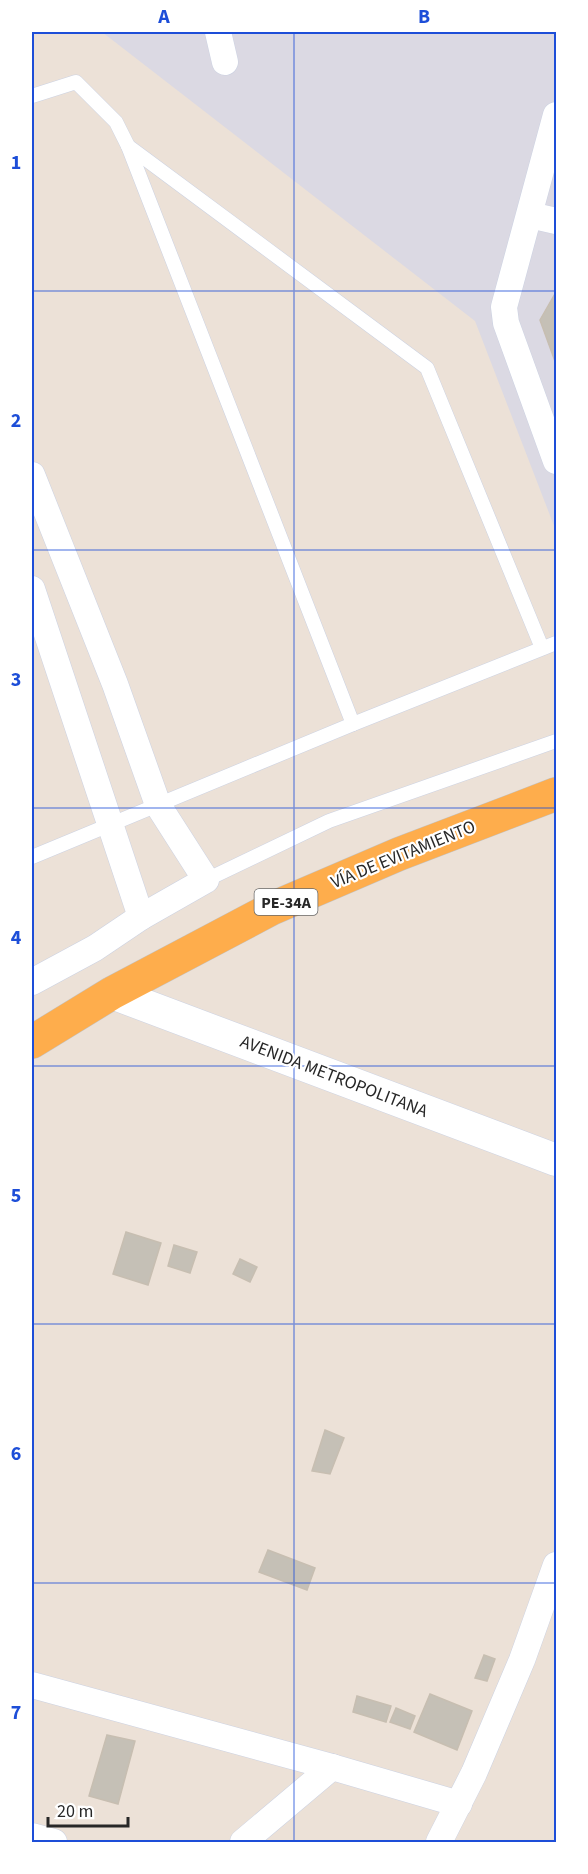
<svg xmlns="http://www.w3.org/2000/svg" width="588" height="1874" font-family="'Source Sans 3',sans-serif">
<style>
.industrial{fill:#dbd9e3}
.building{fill:#c5c0b6;stroke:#c7beb1;stroke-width:1.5}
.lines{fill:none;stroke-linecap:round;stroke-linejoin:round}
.service-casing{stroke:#ccd2e2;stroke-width:15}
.minor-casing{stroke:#ccd2e2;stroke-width:27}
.tertiary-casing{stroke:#ccd2e2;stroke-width:33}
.trunk-casing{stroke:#c3c3c3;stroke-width:34}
.service{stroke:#fff;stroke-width:14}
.minor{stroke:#fff;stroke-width:26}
.tertiary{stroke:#fff;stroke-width:32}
.trunk{stroke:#fead4c;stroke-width:33}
.grid{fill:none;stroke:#1d4ed8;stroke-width:1.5;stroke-opacity:0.55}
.labels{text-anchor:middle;stroke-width:4.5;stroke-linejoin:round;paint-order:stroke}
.shield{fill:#fff;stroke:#686868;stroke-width:1.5}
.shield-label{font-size:16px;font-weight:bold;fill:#272727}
.street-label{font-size:18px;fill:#272727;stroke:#fff}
.neatline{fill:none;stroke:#1d4ed8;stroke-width:2}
.grid-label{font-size:20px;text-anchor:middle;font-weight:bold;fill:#1d4ed8}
</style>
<rect width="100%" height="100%" fill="#ece1d7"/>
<!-- industrial -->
<path class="industrial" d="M102,32H556V531L475,321Z"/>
<!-- building -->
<g class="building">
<path d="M556,292V364L540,320Z"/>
<path d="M126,1232L161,1243L148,1285L113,1274Z"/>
<path d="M174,1245L197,1252L190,1273L168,1266Z"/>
<path d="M240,1259L257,1267L250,1282L233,1274Z"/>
<path d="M325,1430L344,1438L330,1474L312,1471Z"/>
<path d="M268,1550L315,1568L307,1590L259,1572Z"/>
<path d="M484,1655L495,1659L487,1681L475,1678Z"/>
<path d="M430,1694L472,1711L457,1750L414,1732Z"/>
<path d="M357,1696L391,1706L386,1722L353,1712Z"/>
<path d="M396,1708L415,1716L410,1729L390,1722Z"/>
<path d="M107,1735L135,1741L118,1804L89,1796Z"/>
</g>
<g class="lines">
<defs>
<g id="service">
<path d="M32,96L76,82L116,122L128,146L427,368L542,648"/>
<path d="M128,146L353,724"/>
<path d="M32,857L353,724L556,643"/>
<path d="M206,880L329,821L556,741"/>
</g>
<g id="minor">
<path d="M218,32L225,62"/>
<path d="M556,115L504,307L506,323L556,461"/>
<path d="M530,215L556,221"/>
<path d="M32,475L115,684L158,805L206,880L141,917L95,948L32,982"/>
<path d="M32,589L141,917"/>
<path d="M32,1685L332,1767L459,1804"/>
<path d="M32,1836L54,1842"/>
<path d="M243,1842L332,1767"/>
<path d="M439,1842L474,1773L522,1660L556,1565"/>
</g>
<path id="tertiary" d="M112,993L556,1160"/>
<path id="trunk" d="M32,1042L112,993L273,908L399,854L556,794"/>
</defs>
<!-- service casing -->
<use href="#service" class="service-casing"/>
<!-- minor casing -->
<use href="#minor" class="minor-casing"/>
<!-- tertiary casing -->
<use href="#tertiary" class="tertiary-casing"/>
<!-- trunk casing -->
<use href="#trunk" class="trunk-casing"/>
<!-- service -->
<use href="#service" class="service"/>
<!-- minor -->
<use href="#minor" class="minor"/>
<!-- tertiary -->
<use href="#tertiary" class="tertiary"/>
<!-- trunk -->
<use href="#trunk" class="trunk"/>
</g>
<!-- grid -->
<path class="grid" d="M294,32V1842M32,291H556M32,550H556M32,808H556M32,1066H556M32,1324H556M32,1583H556"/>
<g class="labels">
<!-- shield labels -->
<rect class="shield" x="254.5" y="889" width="63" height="26" rx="4.5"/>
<g class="shield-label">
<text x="286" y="908">PE-34A</text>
</g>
<!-- street labels -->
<g class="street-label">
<text transform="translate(403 854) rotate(-22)" y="6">VÍA DE EVITAMIENTO</text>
<text transform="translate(334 1076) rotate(21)" y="6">AVENIDA METROPOLITANA</text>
</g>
</g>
<!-- border -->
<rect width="588" height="1874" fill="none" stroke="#ffffff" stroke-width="66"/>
<!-- scale -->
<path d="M48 1817v9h80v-9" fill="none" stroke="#272727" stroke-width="3"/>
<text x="57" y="1817" font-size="18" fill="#272727" stroke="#ffffff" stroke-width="4.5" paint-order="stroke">20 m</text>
<rect x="33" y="33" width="522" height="1808" class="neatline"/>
<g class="grid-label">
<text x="164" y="23">A</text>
<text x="424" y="23">B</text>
<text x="16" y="169">1</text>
<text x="16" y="427">2</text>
<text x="16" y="686">3</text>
<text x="16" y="944">4</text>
<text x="16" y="1202">5</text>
<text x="16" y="1460">6</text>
<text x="16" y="1719">7</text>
</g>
</svg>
